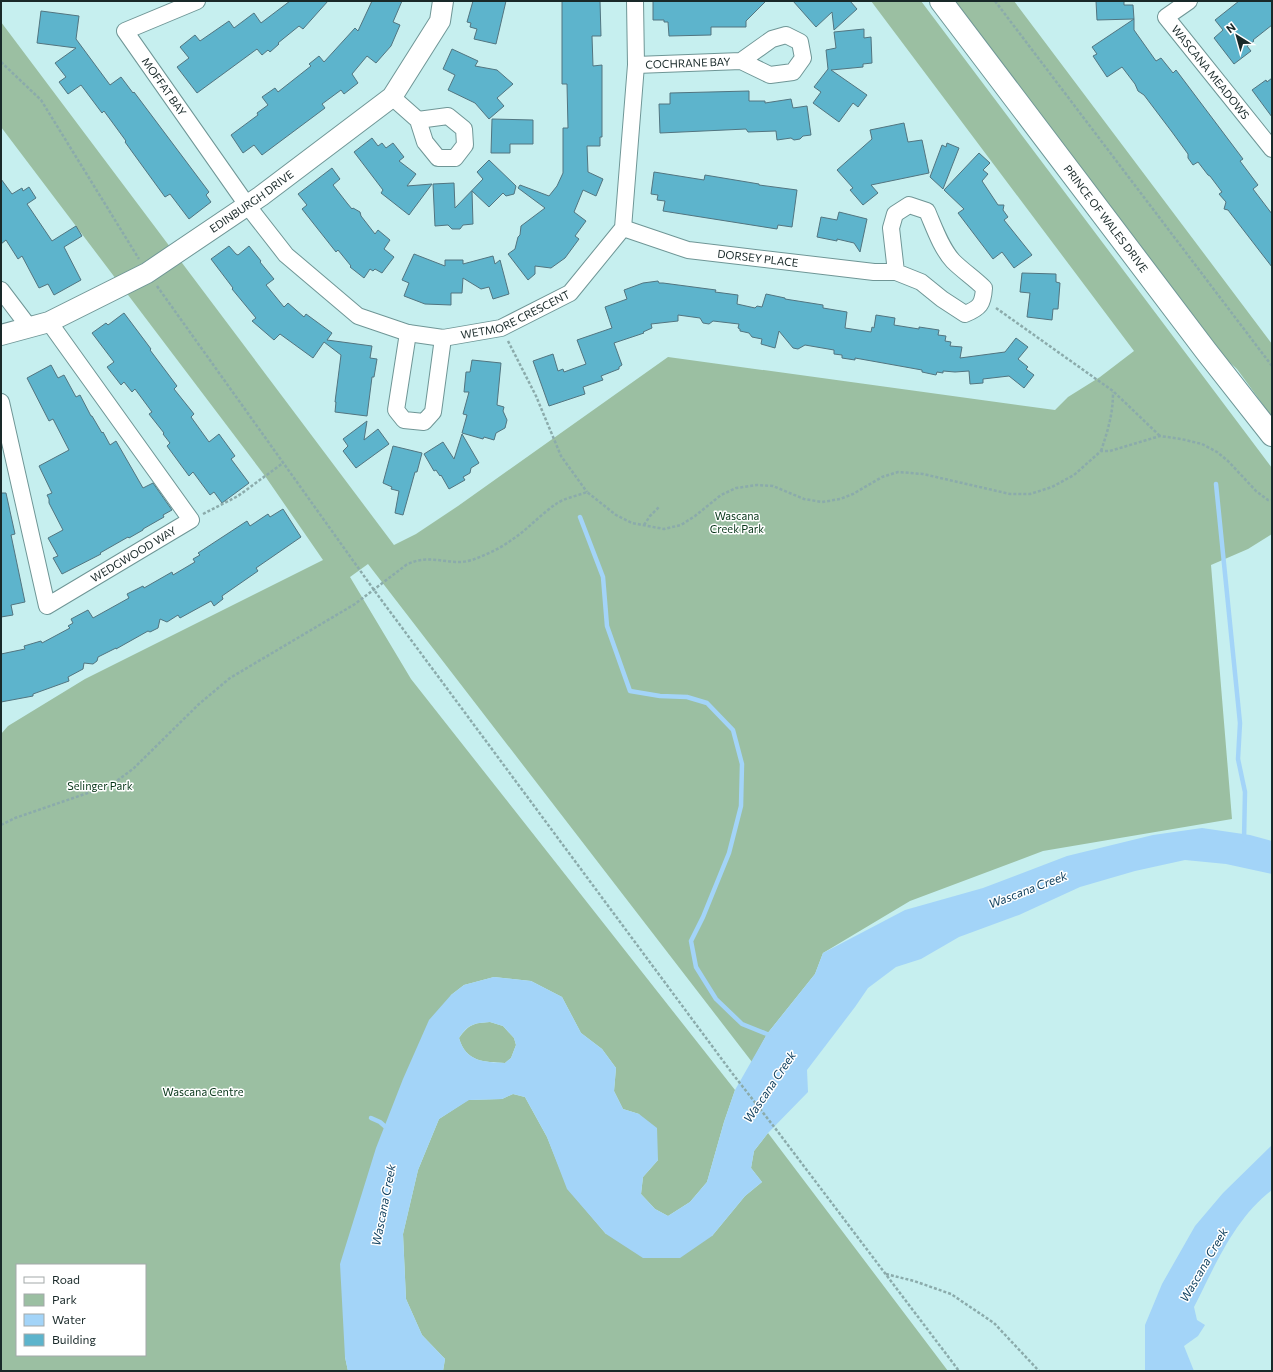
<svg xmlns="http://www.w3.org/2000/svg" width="1273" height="1372" font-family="Commissioner,sans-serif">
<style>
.green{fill:#9bbfa2;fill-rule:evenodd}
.water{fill:#a3d4f8;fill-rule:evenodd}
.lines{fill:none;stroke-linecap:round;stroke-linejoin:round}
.stream{stroke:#a3d4f8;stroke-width:4.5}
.building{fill:#5db4cc;stroke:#527580}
.minor-casing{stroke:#6f9696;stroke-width:18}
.tertiary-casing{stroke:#6f9696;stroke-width:22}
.secondary-casing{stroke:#6f9696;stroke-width:24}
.path{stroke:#8babab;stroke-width:2.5;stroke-dasharray:3 2;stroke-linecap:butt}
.minor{stroke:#fff;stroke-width:16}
.tertiary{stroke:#fff;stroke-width:20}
.secondary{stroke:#fff;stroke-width:22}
.labels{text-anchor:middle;stroke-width:3;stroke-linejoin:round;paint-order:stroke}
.street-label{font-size:11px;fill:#192929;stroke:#fff}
.park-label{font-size:11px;fill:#053417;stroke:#fff}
.water-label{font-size:12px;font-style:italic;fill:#134361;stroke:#fff}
</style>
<rect width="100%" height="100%" fill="#c6efef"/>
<!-- green -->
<g class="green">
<path d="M871,1H921L1272,468V534L1248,549L1211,565L1232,819L1043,851L910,901L823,953L815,974L767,1034L752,1062L368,564L350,577L411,679L735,1090L724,1122L707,1182L690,1202L668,1216L655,1209L641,1194L643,1177L658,1160L639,1114L623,1109L614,1091L616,1068L602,1049L581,1033L562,997L531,981L494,977L464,985L451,995L345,1357L348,1371H1V734L8,726L85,679L323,560L265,476L1,127V22L394,545L416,534L458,506L668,357L1055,410L1068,397L1100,377L1134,351ZM17,1265H145V1355H17Z"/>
<path d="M948,1H1014L1272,344V417L1237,369L1198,333Z"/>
<path d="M490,1022L503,1026L514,1038L516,1045L511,1058L505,1063C484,1062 466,1062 459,1038C469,1024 474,1023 490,1022Z"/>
<path d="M513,1094L525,1097L547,1137L568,1189L606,1234L712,1236L745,1196L762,1182L751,1168L754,1151L768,1133L948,1371H443L445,1359L422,1335L406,1299L403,1234L418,1170L439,1119L468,1100L502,1099Z"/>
</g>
<!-- water -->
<g class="water">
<path d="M1202,828L1250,835L1272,841V874L1226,864L1185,860L1135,871L1080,887L1019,915L959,937L921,959L896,967L868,988L855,1007L807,1070L808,1092L768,1133L754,1151L751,1168L762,1182L745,1196L712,1236L680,1258H643L606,1234L567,1189L547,1137L525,1097L513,1094L502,1099L469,1100L439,1119L418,1170L403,1234L406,1299L422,1335L445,1359L443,1371H348L345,1357L340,1264L376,1148L403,1079L429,1020L451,995L464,985L494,977L531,981L562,997L581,1033L602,1049L616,1068L614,1091L623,1109L639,1114L657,1128L658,1160L643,1177L641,1194L655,1209L668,1216L690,1202L707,1182L724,1122L735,1090L767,1034L815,974L823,953L905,910L983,888L1067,856L1153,835ZM490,1022L503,1026L514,1038L516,1045L511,1058L505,1063C484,1062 466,1062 459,1038C468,1024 474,1023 490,1022Z"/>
<path d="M1272,1145V1190C1234,1219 1215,1266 1194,1307L1197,1320L1205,1325L1198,1336L1184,1346L1194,1371H1145V1325L1162,1284L1195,1226L1223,1193Z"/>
</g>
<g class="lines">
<!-- stream -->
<g class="stream">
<path d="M1216,484L1240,723L1238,759L1245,792L1244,840"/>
<path d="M580,517L603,577L607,626L630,691L660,696L687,697L707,703L733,730L742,764L741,806L729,853L703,917L691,941L696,967L716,999L742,1024L767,1034L770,1037"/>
<path d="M371,1118L380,1122L389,1130"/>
</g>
</g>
<!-- building -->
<g class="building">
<path d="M290,1H328L303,29L299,26L278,43L279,44L270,52L268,50L262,55L257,49L197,93L177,67L189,58L180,47L195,35L200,41L229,21L234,28L254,13L261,23Z"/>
<path d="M372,1H402L393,22L400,25L391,46L376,63L367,56L352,74L358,83L344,94L341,90L322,104L325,108L262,155L254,145L243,153L231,135L258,115L257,113L268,105L262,97L275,88L278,92L311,66L309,64L319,56L324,62L355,28L358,31Z"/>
<path d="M473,1H506L496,44L474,39L477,29L470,27L471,23L467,22Z"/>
<path d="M562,1H600L601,36H592L593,66L602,65V137H600V146H587L588,172L603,179L596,196L583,190L574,212L586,221L575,236L579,239L565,258L551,268L535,266V274L528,280L508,254L515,249L518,237L520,235L521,226L545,208L518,188L520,185L549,196L557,186L563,173V128H568L567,84H562Z"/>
<path d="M653,1H766L746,21V27H711V35L669,36L668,22H664V20H653Z"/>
<path d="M793,1H850L857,9L834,30L832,12L816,27Z"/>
<path d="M1096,1H1124V5H1133L1134,19L1097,20Z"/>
<path d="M1239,1H1272V25L1253,40L1254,41L1247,46L1251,51L1234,64L1214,38L1223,30L1215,20Z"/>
<path d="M41,11L79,16L76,39L110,85L121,77L133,93L134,92L209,192L206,195L211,202L189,219L170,194L165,197L125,142L126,141L104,111L102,113L81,85L68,94L59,82L66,77L55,63L76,48L37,43Z"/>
<path d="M1134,19V30L1156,61L1161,58L1173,73L1176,70L1243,159L1240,161L1258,185L1253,189L1272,214V267L1228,210L1224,209L1226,202L1219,194L1222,192L1210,176L1208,175L1198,162L1193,165L1188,158V154L1172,132L1144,95L1138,91L1135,84L1122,67L1107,77L1093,56L1097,54L1092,47Z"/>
<path d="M864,29V38L871,37L872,63L863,64V67L831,70L867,95L858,107L853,103L839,122L813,103L821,92L814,87L828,69L826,50L836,48L834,32Z"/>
<path d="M452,49L478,61L475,66L497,70L513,84L497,98L504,106L489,119L475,103L448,90L455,75L443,69Z"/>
<path d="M1272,78V117L1252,90L1266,80L1267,82Z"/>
<path d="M749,91V101H765V103L791,99L793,108L807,106L811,135L803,136L800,139L794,140L791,138L777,140L776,131L748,132L746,129L725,130L660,133L659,104H670V93Z"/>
<path d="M492,119L533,120V144H510V153H491Z"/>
<path d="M904,123L908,142L922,140L929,173L871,185L878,193L863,205L850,190L853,188L837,170L872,139L870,130Z"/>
<path d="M372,138L378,146L382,143L386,148L393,143L404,157L399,161L416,174L407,186L432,184L409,215L381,193L383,190L354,152Z"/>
<path d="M947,143L959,148L943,189L930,177L942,145L946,147Z"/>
<path d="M979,153L990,163L983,170L988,174L982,181L998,205H1004L1003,210L1008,217L1004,220L1032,255L1014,268L1002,252L993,259L958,213L964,209L944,190Z"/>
<path d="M489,160L516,186L514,194L506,196L503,193L489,207L472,191L473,224L463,225L460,229H452L448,225L435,226L433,184L454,183L455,208L483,179L477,172Z"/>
<path d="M332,168L340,179L333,185L347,203L352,209L353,208L360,212L361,216L375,234L378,230L390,240L384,249L394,257L382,273L375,269L373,271L370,269L364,278L350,267L351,266L338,250L336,252L302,209L307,205L298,194Z"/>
<path d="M654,172L704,180L705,175L759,184V185L797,190L792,227L778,225L777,229L663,211L665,201L657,200L658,195L651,194Z"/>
<path d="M1,179L12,194L22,188L23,191L29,187L36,198L27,204L52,241L76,226L82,236L64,247L81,280L54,295L48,284L39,288L22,256L18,259L6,240L1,244Z"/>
<path d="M839,212L867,219L860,252L854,243L837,239V241L817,237L821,217L837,220Z"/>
<path d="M229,246L236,254L238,255L249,246L261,261L260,262L274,279L266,285L284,307L288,303L304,317L306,314L332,333L327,340L372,346L370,358L377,359L374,377H372L367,416L335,412L336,402H335L341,355L324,342L313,358L280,334L274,340L252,321L256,318L232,289L233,288L211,259Z"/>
<path d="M414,254L445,266V260H463V264L493,256L495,264L500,260L509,294L493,299L489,287L481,289L463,278L462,293H451V305L425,304L404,296L409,283L402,280Z"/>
<path d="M1022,273L1056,274V282L1060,283L1058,309H1053L1052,320L1027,317L1030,293L1020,292Z"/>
<path d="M658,281L659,283H663L716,290L715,292L738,295L737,304L755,308L757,306L762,307L766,294L785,298V299L823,305V308L847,312L845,328L871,332L872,327L874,328L876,315L895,318L894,325L919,329V327L939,330L938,335L946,336L945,341L951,342L950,346L962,347L960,358L1005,352L1016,338L1028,347L1018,359L1028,367L1026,369L1034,375L1024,388L1009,376L983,379V383L970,384L969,371L955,372L943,371V373L937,372L936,375L922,372V370L883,363L855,358V360L842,358V355L834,354V350L805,345L798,349L793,348L779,331L775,348L761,344L762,339L752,337L749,333L740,331V329L738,328L739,324L713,321L709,324L703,323L700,318L678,315V321L651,324L652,328L643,332L644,333L614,343L622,365L619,367V369L601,376L603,380L583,387L585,394L549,406L533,361L553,354L558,371L563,369L564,372L586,364L577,340L612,328L605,307L627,299L624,290L643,283Z"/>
<path d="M124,313L151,349L150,350L177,386L174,389L194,414L191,417L209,442L219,434L235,456L231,459L249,483L222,503L214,492L210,495L193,472L189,476L167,446L170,443L163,434L164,433L149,414L152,412L135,389L132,392L124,382L121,385L107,367L114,362L92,333L106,323L108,325Z"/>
<path d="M472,360L501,363L497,405L504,407L503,411L507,420L505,428L496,433L494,440L484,437L483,439L462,433L467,415L463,414L469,392H464L466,372H470Z"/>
<path d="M51,365L58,378L64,375L76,397L80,395L91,416H92L102,433L103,432L110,445L116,441L143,488L153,483L172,510L163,515L164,517L143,529V530L129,538L128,537L100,553L101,554L62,574L53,558L58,556L48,538L63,530L49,503V499L47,495L52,493L39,466L69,450L53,419L49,421L27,378Z"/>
<path d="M367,421L364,440L378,429L389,444L356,468L343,451L348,446L343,439Z"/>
<path d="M462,434L479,463L471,468L470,473L463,477L465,480L449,489L441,475L440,476L436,470L434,471L424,454L443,442L454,459Z"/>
<path d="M393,446L422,453L417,472H415L403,515L395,513L399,491L391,489L392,487L383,483Z"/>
<path d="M1,493H6L15,534L11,535L25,602L11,605L13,615L1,617Z"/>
<path d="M283,509L301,537L256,568L258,571L222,596L223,599L214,606L211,601L180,618L178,615L167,622L160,619L158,628L150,632L148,631L116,649V648L98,657L97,661L93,664L84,663L83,669L68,677L69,681L33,694V696L1,702V654L25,649L24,646L41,641L42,643L70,628L68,626L73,623L71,619L88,610L93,618L129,598L127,594L143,586L144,588L172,572L173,575L195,562L193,559L200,555L198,553L247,521L250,526L268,514L270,517Z"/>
</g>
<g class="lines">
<defs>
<g id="minor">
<path id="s1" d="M197,1L125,31L247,205L286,255L358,316L408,333L443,338L501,328L570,293L623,228L636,65L635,1"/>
<path id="s2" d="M1189,1L1166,17L1272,149"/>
<path id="s3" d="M636,65L741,61L770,75L793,72L803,58L800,42L786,35L772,39L741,61"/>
<path d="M392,97L418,120L425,142L438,158H455L465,145L464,129L448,116L418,120"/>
<path id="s4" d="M623,228L688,250L874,272H896L921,282L942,299L965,314C980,308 983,304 984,288C974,278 963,271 953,261C941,248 934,227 927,211L909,205L895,214L891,228L896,272"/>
<path d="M1,290L29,327"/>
<path d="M408,333L396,410L404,420L424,422L433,412L443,338"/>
<path id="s5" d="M1,402L47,606L191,520L49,322"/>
</g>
<g id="tertiary">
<path id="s6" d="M1,335L49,322L147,273L261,196L392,97L440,21L443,1"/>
</g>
<g id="secondary">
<path id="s7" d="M941,1L1206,351L1272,435"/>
</g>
</defs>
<!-- minor casing -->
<use href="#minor" class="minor-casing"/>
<!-- tertiary casing -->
<use href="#tertiary" class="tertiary-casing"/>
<!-- secondary casing -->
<use href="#secondary" class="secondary-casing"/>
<!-- path -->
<g class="path">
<path d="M995,1L1272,366"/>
<path d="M1,62L41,100L139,259"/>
<path d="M157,286L374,590L732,1073L775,1128L959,1371"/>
<path d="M996,308L1113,391L1160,436"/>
<path d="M508,341L536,396L561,456L587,492"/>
<path d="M1101,451C1108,430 1113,414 1113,392"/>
<path d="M203,514L238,496L283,463"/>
<path d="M644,525L650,516L660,506"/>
<path d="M1,825L15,818L111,785L133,769L199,704L230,678L355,604L406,565C430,552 449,567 472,560C486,555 501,548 513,539C528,529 541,514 556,504C564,498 577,496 587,492L616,515L632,523L664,529L681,525L695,516L721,495L736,488L757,485L773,486L804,499L822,502L840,499L853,494L882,477L898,472L923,474L1010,494H1030L1052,487L1074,475L1101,451H1110L1160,436L1181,439L1202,444L1217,452L1228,461L1256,491L1268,500H1272"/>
<path d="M886,1274L914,1281L951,1294L994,1323L1039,1371"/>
</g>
<!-- minor -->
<use href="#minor" class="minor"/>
<!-- tertiary -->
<use href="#tertiary" class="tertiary"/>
<!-- secondary -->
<use href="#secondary" class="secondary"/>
</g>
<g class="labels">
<!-- street labels -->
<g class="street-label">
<text dy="4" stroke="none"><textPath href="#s3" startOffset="52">COCHRANE BAY</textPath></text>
<text dy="4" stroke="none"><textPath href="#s2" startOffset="99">WASCANA MEADOWS</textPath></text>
<text dy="4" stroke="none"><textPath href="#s1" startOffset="146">MOFFAT BAY</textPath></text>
<text dy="4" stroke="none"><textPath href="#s6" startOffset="286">EDINBURGH DRIVE</textPath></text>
<text dy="4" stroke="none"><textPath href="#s7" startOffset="273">PRINCE OF WALES DRIVE</textPath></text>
<text dy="4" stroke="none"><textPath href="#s4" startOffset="139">DORSEY PLACE</textPath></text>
<text dy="4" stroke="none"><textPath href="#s1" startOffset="613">WETMORE CRESCENT</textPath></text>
<text dy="4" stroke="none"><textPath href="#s5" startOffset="310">WEDGWOOD WAY</textPath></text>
</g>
<!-- park labels -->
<g class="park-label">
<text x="737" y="520">Wascana<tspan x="737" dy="13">Creek Park</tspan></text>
<text x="100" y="790">Selinger Park</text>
<text x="203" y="1096">Wascana Centre</text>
</g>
<!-- water labels -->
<g class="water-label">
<text transform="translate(1028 890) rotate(-21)" y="4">Wascana Creek</text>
<text transform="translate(770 1087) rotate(-56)" y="4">Wascana Creek</text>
<text transform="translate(384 1205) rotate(-79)" y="4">Wascana Creek</text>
<text transform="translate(1204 1265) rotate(-60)" y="4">Wascana Creek</text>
</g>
</g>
<!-- border -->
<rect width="1273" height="1372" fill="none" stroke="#192929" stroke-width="4"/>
<!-- legend -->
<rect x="16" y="1264" width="130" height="92" fill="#ffffff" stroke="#a3a9a9"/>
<rect x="24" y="1277" width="20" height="6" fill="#ffffff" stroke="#a3a9a9"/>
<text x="52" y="1284" font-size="12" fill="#192929">Road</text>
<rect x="24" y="1294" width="20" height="12" fill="#9bbfa2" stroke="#a3a9a9"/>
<text x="52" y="1304" font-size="12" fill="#192929">Park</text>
<rect x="24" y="1314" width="20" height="12" fill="#a3d4f8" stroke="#a3a9a9"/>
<text x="52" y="1324" font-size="12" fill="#192929">Water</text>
<rect x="24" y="1334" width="20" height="12" fill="#5db4cc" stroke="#a3a9a9"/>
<text x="52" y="1344" font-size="12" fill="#192929">Building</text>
<!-- north arrow -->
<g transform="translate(1237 36) rotate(323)" stroke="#ffffff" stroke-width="3" paint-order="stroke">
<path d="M0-3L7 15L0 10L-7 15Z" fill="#192929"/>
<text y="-6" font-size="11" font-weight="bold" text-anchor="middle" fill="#192929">N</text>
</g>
</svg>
